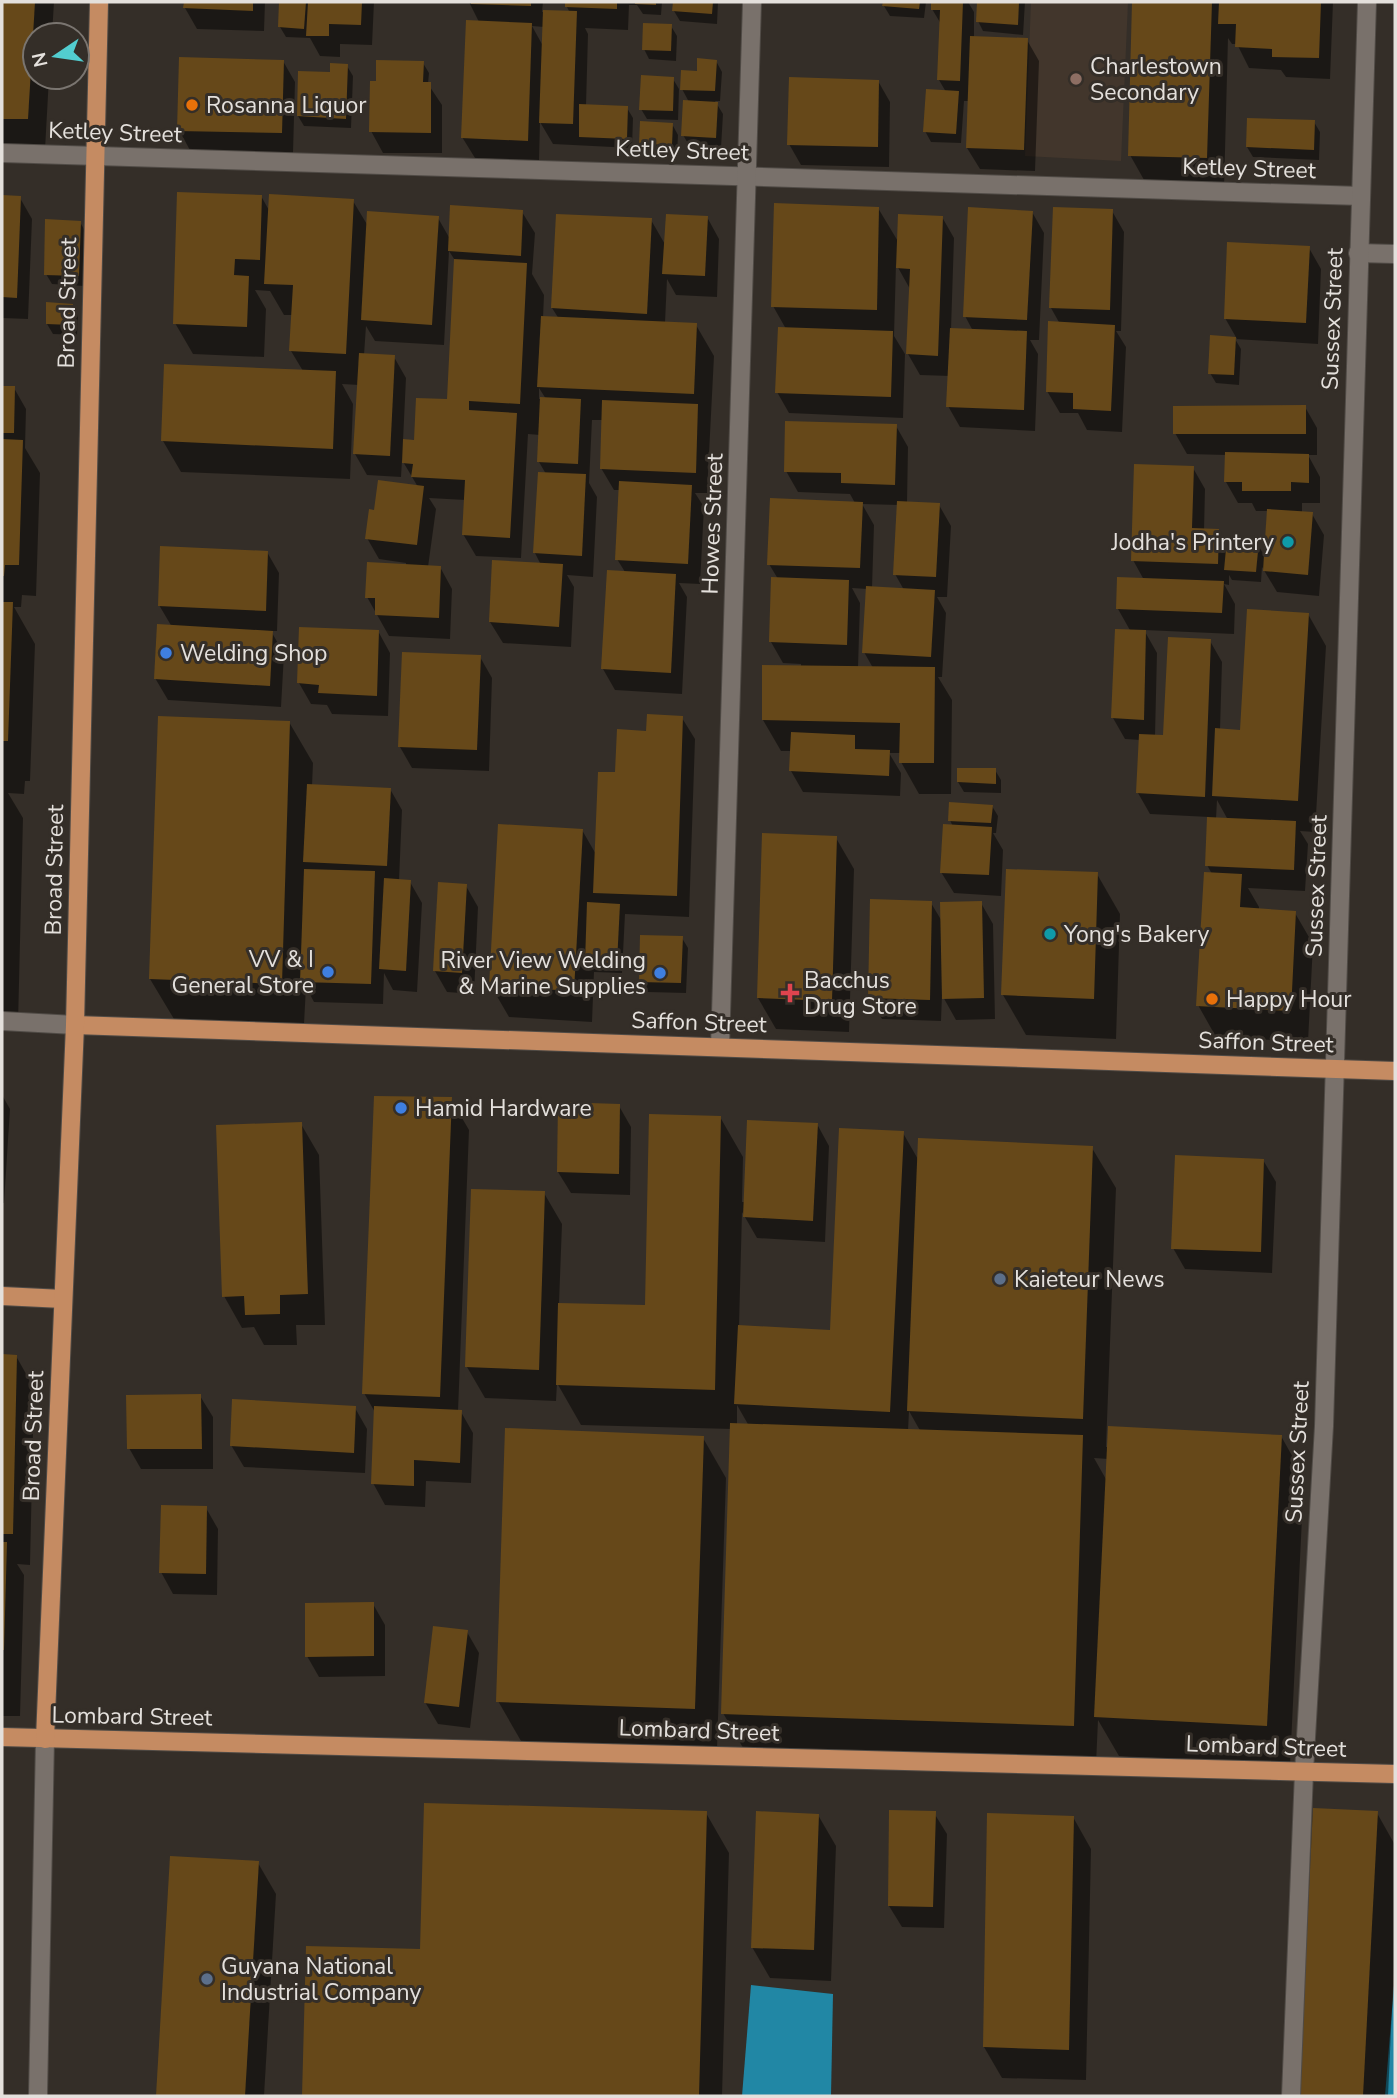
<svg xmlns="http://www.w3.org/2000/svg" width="1397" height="2098" font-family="'Nunito Sans',sans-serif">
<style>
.built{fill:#42362c}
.water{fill:#2187a5}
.shadow{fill:#0007;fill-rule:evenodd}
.building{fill:#664819}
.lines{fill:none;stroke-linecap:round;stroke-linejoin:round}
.minor-casing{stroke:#504b46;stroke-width:20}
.major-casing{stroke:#504b46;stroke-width:20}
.minor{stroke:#79716b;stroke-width:18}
.major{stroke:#c58b62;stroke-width:18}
.education-dot{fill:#8d6e63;stroke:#342e28;stroke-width:2.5}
.food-dot{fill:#e8710a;stroke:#342e28;stroke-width:2.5}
.culture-dot{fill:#0f9aa8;stroke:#342e28;stroke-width:2.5}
.shop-dot{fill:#3f7fe0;stroke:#342e28;stroke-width:2.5}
.health-dot{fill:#e0444e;stroke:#342e28;stroke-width:2.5}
.service-dot{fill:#5c6f8a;stroke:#342e28;stroke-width:2.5}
.labels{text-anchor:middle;stroke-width:6;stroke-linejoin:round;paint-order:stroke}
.poi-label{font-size:23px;fill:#e4e0dc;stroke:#342e28;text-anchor:start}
.street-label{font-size:23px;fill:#e4e0dc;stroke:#342e28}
</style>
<rect width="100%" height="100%" fill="#342e28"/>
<!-- built -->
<path class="built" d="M1031,2H1128L1121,161L1025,156Z"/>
<!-- water -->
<g class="water">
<path d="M1395,1973V2096H1385Z"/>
<path d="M751,1985L833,1994L831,2096H742Z"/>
</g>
<!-- shadow -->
<g class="shadow">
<path d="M2,2H54L52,35H35V77H49L45,150H2Z"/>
<path d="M185,2H265L264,31L197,29L185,8Z"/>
<path d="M281,2H374L372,45L340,44V57L320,56L310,38L286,37L280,27Z"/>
<path d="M469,2H543L542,12L570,13L567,7V2H662L661,15L643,14L637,5H629L628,30L585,28L588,34L586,106L627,108L633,118L632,148L553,144L540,122L539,161L475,158L462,137L479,22ZM532,26L544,27L543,46Z"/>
<path d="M675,2H718L717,24L680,21L674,11Z"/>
<path d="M884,2H926L924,18L890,16L884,6Z"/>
<path d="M933,2H968L974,12V38L1027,40L1039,61L1035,171L980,169L967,148L969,101H964L961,143L931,142L925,131L946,92L939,80L941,24L932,9Z"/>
<path d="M979,2H1025L1023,35L983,31L978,21Z"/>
<path d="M1134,2H1333L1330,79L1286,77L1281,70L1249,68L1237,44H1232L1228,38L1224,189L1148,187L1130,155Z"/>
<path d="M671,26L677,36L676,61L649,59L644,49Z"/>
<path d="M283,61L295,82L293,153L191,152L179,130Z"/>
<path d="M716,61L722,72L720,101H715L723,114L721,148L689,145L683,135L689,102L682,89Z"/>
<path d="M423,63L429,73L428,84L442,105V153H383L371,131Z"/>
<path d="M347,66L353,76L351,128L304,126L298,116L332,74Z"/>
<path d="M673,79L679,89L678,120L647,119L641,109Z"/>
<path d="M878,81L890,102L889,167L801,165L789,144Z"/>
<path d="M1314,122L1320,132L1319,160L1253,157L1247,147Z"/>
<path d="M672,124L678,135L677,155L647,154L641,143Z"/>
<path d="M261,196L270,212L353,201L368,226L438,218L450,239L522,212L535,233L532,274L544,295L543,318L559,319L552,308L651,220L666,246L707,217L719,239L717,297L676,295L667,279L665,323L696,325L714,356L707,493H695L704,507L700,584L679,583L687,597L682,694L615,690L603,669L625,572L617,559L621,490H614L601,468L603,420H592L589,483L597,497L593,577L567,575L574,587L571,647L503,643L490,622L541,565L535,553L546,474L539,462L540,435L528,434L521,558L476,556L463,534L465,500L429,498L436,509L428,567H440L452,589L450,639L389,636L367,597L406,566V563L379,559L367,538L376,512L418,487L402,460L401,477L367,475L355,454L359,385L342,384L353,404L350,479L181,472L163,441L303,371L291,351L293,315H284L270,291L255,290L266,309L264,357L193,354L175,323ZM449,251L456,262L450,401L415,441H403L406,378L394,357L364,355L366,326L375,341L444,345ZM539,388L546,399H539Z"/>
<path d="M2,197L20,198L32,219L28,319L2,318Z"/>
<path d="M878,208L899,243L942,217L954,238L951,330L973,331L965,316L1032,212L1044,233L1039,340H1030L1038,354L1035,431L960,427L948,406L950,376L920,375L908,354L910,289L896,264L894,336L905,354L903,418L789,413L777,392L786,329L773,306Z"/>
<path d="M1112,211L1124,232L1121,331H1116L1126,347L1122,432L1087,430L1078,413H1060L1047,391L1060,324L1051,308Z"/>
<path d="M80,222L86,233L84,286L52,284L46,274Z"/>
<path d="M1309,248L1321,269L1318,344L1235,339L1241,349L1239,385L1216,383L1210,373L1211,337L1237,339L1225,318Z"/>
<path d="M72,305L78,315L77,335L53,334L47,324Z"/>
<path d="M2,387L14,388L26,409L25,448L40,473L36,596L22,595L21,607H14L35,644L30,781H25L24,794L8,793L23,818L18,1025L2,1024Z"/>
<path d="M1305,407L1317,428V455H1308L1320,477V503H1302V513L1312,514L1324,535L1319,596L1277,592L1262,567L1261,582L1232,580L1229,575V585L1224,584L1235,604L1234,634L1144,630L1157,653L1155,736L1165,737L1210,641L1222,662L1220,730L1242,731L1308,614L1326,646L1315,832L1300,831L1308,844L1305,891L1248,888L1259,907V910L1295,913L1313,944L1308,1042L1216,1037L1198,1005L1212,874L1207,865L1209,817L1150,814L1138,793L1140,740L1125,739L1113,718L1131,632L1118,609L1144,580L1133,560L1193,468L1205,489L1204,531H1218L1228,548L1257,543L1265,557L1269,511H1256L1252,503H1238L1226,482V455L1187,454L1175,433ZM1217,800L1228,820L1216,819Z"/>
<path d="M896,426L908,447L907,503L939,505L951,526L947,597H937L946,613L942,677H938L952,700L951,794H919L901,762V753H889L901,773L900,796L803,792L791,771L792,751H781L763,720L801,667V664L783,663L771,642L778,579L769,564L855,503L850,494L798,492L786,471ZM862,504L898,505L895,574L904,590L872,588L874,525ZM852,588L867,589L864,652L873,668H858L860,603Z"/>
<path d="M267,552L279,573L277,631H271L284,654L281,707L168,700L155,678L172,627L159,605Z"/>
<path d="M378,631L390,653L388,716L332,714L327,705L311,704L299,683Z"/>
<path d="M480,657L492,678L489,771L412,768L400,747Z"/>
<path d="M682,718L695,739L689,917L625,914L622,973L594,972L592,1022L509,1017L491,986L582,830L597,856L616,774L648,733Z"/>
<path d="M289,722L313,763L312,786L390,789L402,810L399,881L410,882L422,903L417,992L393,990L384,973L383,1004L314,1002L306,987L304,1024L174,1019L150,979Z"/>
<path d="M995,770L1001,780V793L964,792L958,782Z"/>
<path d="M992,806L998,816L996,833H993L1003,850L1001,896L954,893L941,872L953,827L950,820Z"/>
<path d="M836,838L854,869L849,1032L776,1029L758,998Z"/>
<path d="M1097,874L1120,914L1116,1039L1026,1035L1003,995Z"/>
<path d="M466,886L478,907L474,994L447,992L435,971Z"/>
<path d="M931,903L943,923L981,903L993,924L995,1019L956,1020L942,995L941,1021L882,1019L869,998Z"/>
<path d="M682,938L688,948L686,993L647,992L641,982Z"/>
<path d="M2,1095L10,1109L4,1203H2Z"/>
<path d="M451,1099L469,1130L458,1412H461L473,1433L471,1483L426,1481L425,1507L385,1505L373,1483L376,1414L364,1393Z"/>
<path d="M619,1106L631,1127L630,1195L571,1193L558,1172Z"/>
<path d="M720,1117L743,1157L742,1202H745L817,1124L829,1146L825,1242L757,1238L742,1212L739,1327L831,1332L903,1133L919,1161L1092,1148L1116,1188L1106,1447L1281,1436L1304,1477L1290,1765L1119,1756L1098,1720L1096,1765L746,1753L723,1713L732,1429L581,1425L557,1383L556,1401L485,1398L467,1367L544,1193L562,1224L559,1304L647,1306ZM737,1405L749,1426L737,1425ZM909,1411L918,1427L921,1432L908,1431ZM1094,1458L1108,1459L1107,1481Z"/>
<path d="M301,1124L319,1155L325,1325H296L297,1345H264L254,1327L242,1328L224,1296Z"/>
<path d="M1263,1160L1276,1182L1272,1273L1185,1269L1173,1248Z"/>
<path d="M2,1356H16L34,1388L30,1565L17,1564L24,1575L20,1716H2Z"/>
<path d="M200,1396L213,1417V1469H141L129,1448Z"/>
<path d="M355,1408L367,1429L365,1473L244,1467L231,1445Z"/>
<path d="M703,1438L726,1478L717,1749L521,1741L498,1701Z"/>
<path d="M206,1508L218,1529L217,1595L173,1594L161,1572Z"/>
<path d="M373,1604L385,1625V1676L319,1677L307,1656Z"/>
<path d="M467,1632L479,1653L470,1728L438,1724L425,1702Z"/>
<path d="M1315,1810L1377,1813L1395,1845V1944L1388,2096H1300Z"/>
<path d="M706,1813L729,1853L722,2096H303L307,1947L422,1951Z"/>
<path d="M934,1813L947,1834L944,1928L902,1927L889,1906Z"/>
<path d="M818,1815L836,1846L831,1981L770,1978L752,1947Z"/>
<path d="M1073,1817L1091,1849L1086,2080L1002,2078L984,2047Z"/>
<path d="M171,1858L258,1863L276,1894L264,2096H157Z"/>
</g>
<!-- building -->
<g class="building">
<path d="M2,2H35L28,119H2Z"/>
<path d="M184,2H253V11L183,8Z"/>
<path d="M279,2H306L304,29L278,27Z"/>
<path d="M308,2H362L361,25L329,24V36H306Z"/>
<path d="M471,2H531V6L471,4Z"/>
<path d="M565,2H617V9L565,7Z"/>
<path d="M635,2H656V5L635,4Z"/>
<path d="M673,2H713L712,14L672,11Z"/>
<path d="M883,2H920L919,9L882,6Z"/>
<path d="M931,2H963L960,81L937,80L940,10H931Z"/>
<path d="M977,2H1019L1018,25L976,22Z"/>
<path d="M1132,2H1212L1207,158L1128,156Z"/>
<path d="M1219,2H1321L1319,58L1272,57V49L1235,47L1236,24H1218Z"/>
<path d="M543,10L577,11L573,124L539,123Z"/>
<path d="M466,20L532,23L528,141L461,138Z"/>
<path d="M643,23L672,24L671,51L642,50Z"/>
<path d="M970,36L1028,38L1024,150L966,148Z"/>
<path d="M179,57L284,60L282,133L177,131Z"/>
<path d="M697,58L717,60L715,91L680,90L681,70L697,71Z"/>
<path d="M376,60L424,61L423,82H431V133L369,132L370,81H376Z"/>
<path d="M330,63L348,64L346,119L297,116L298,71L330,72Z"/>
<path d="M641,75L674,77L673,111L639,110Z"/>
<path d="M789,77L879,80L878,147L787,145Z"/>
<path d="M926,89L959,91L956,134L923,132Z"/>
<path d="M683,100L718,102L716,138L681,136Z"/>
<path d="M579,104L628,106L627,139L579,137Z"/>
<path d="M1247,118L1315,120L1314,150L1246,147Z"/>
<path d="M640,121L673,123L672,145L639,144Z"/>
<path d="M177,192L262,195L260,260L235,259L234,275L249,276L247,327L173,324Z"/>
<path d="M269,194L354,199L346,354L289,351L293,285L264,284Z"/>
<path d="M2,195L21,196L17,298L2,297Z"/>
<path d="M774,203L879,207L877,310L771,307Z"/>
<path d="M450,205L523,210L521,256L448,251Z"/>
<path d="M968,207L1033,211L1027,320L963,317Z"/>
<path d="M1053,207L1113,209L1110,310L1049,308Z"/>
<path d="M367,211L439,216L432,325L361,320Z"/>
<path d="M556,214L652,218L647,314L551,308Z"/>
<path d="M666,214L708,216L705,276L662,274Z"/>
<path d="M898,214L943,216L938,356L906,354L910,269L896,268Z"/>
<path d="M45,219L81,221L79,276L44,275Z"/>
<path d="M1227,242L1310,246L1306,323L1224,319Z"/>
<path d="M454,259L527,263L520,404L469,401V410L517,413L510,538L462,535L465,480L411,477L413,464L402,463L403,439L414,440L416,398L447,399Z"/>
<path d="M46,302L73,304L72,325L46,324Z"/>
<path d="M541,316L697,323L694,394L537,387Z"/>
<path d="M1048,321L1115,325L1111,411L1073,409V393L1046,392Z"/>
<path d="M778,327L893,331L891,397L775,393Z"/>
<path d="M950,328L1027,331L1024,410L946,407Z"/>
<path d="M1210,335L1236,337L1234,375L1208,374Z"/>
<path d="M359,353L395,355L390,456L353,454Z"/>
<path d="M164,364L336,371L333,449L161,441Z"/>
<path d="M2,386H15L14,433H2Z"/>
<path d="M540,397L581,399L578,464L537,462Z"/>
<path d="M602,400L698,404L696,473L600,469Z"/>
<path d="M1306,405V434H1173V406Z"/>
<path d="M785,421L897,424L895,485L841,483V473L784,472Z"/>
<path d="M2,439L23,440L19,565H5L4,576H2Z"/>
<path d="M1225,452L1309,454V483L1291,482V491H1242V482H1224Z"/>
<path d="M1134,464L1194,466L1192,528L1219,529L1218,564L1131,561Z"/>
<path d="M538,472L586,474L582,556L533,553Z"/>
<path d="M378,480L424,486L417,545L365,539L369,509L374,510Z"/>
<path d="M619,481L692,485L688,564L615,560Z"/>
<path d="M770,498L863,502L860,568L767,565Z"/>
<path d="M897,501L940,503L936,577L893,575Z"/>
<path d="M1267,509L1313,512L1308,575L1263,571Z"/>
<path d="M1227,538L1259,541L1256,572L1224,570Z"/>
<path d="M160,546L268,551L266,611L158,606Z"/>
<path d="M492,560L563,564L559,627L489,622Z"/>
<path d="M367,562L441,566L439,618L375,615V598H365Z"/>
<path d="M607,570L676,574L671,673L601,669Z"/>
<path d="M771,577L849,580L847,645L769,642Z"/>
<path d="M1117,577L1224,581L1222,613L1116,609Z"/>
<path d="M866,586L935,590L931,657L862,653Z"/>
<path d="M2,602H13L8,741H2Z"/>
<path d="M1247,609L1309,613L1298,801L1212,796L1215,728L1240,730Z"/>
<path d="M157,624L273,631L270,686L154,679Z"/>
<path d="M299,627L379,630L377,696L318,693L319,685L297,683Z"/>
<path d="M1115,629L1146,630L1144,720L1111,718Z"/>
<path d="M1168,637L1211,639L1205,797L1136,793L1139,734L1163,735Z"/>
<path d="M402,652L481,655L477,750L398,747Z"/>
<path d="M762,665L935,667L934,763H899L900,723L762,720Z"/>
<path d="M647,714L683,716L677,896L593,893L598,772H615L617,729L646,731Z"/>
<path d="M158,716L290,721L282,984L149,979Z"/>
<path d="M791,732L855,735V749L890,750L889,776L789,771Z"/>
<path d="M957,768H996V784L957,782Z"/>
<path d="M307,784L391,788L387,866L303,862Z"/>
<path d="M949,802L993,805L991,823L948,821Z"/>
<path d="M1207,817L1296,821L1294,870L1205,866Z"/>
<path d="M498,824L583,829L574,991L489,986Z"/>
<path d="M943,824L992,827L989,875L940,873Z"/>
<path d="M762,833L837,836L832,1001L757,998Z"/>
<path d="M304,869L375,871L371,984L300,982Z"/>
<path d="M1006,869L1098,872L1094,999L1001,995Z"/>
<path d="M1204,872L1242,874L1240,907L1296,911L1291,1011L1196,1006Z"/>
<path d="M384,878L411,880L406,971L379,969Z"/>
<path d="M438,882L467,884L462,973L433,971Z"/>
<path d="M870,899L932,901L930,1000L868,998Z"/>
<path d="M982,901L984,998L942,999L940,902Z"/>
<path d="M587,902L620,904L617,963L585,962Z"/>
<path d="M640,935L683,936L681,983L639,982Z"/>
<path d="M374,1096L452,1097L440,1397L362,1394Z"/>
<path d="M558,1102L620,1104L619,1174L557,1172Z"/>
<path d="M649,1114L721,1116L715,1390L556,1385L558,1303L645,1305Z"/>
<path d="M747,1120L818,1123L813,1221L743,1217Z"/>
<path d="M302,1122L308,1294L280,1295V1314L245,1315L244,1296L222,1297L216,1125Z"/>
<path d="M839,1128L904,1131L890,1412L734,1404L738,1325L830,1330Z"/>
<path d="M918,1138L1093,1146L1083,1419L907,1411Z"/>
<path d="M1175,1155L1264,1159L1261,1252L1171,1249Z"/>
<path d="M471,1189L545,1191L539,1370L465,1367Z"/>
<path d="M2,1354L17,1355L13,1534H2Z"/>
<path d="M201,1394L202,1449H127L126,1395Z"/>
<path d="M232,1399L356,1406L354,1453L230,1446Z"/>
<path d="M374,1406L462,1410L460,1463L414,1460V1486L371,1484Z"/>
<path d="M730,1423L1083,1435L1074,1726L721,1714Z"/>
<path d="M1108,1426L1282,1435L1267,1726L1094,1717Z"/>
<path d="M505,1428L704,1436L695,1709L496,1702Z"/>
<path d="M161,1505L207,1506L206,1574L159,1573Z"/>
<path d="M2,1542H7L4,1650H2Z"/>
<path d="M374,1602V1656L305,1657V1603Z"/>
<path d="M433,1626L468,1630L459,1707L424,1703Z"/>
<path d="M424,1803L707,1811L699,2096H302L306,1946L420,1949Z"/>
<path d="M1313,1808L1378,1811L1363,2096H1299Z"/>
<path d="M889,1810L936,1811L933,1907L888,1906Z"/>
<path d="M756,1811L819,1814L814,1950L751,1948Z"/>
<path d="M987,1813L1074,1816L1069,2050L983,2047Z"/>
<path d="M170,1856L259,1861L245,2096H156Z"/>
</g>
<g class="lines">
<defs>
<g id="minor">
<path d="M2,153L1361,196"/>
<path d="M1358,253L1395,254"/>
<path d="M2,1021L75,1025"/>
<path d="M720,1047L752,2"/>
<path d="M38,2096L45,1739"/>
<path d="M1291,2096L1304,1772L1324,1426L1367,2"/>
</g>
<g id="major">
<path d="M75,1025L1395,1071"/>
<path d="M2,1296L63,1299"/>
<path d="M2,1737L1395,1774"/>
<path d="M45,1739L75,1025L99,2"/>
</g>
</defs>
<!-- minor casing -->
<use href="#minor" class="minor-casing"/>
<!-- major casing -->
<use href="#major" class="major-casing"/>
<!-- minor -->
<use href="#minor" class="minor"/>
<!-- major -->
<use href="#major" class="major"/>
</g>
<!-- markers -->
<circle class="education-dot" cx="1076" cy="79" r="7"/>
<g class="food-dot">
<circle cx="192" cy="105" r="7"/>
<circle cx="1212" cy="999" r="7"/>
</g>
<g class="culture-dot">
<circle cx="1288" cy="542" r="7"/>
<circle cx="1050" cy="934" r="7"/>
</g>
<g class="shop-dot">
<circle cx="166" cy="653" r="7"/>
<circle cx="328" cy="972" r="7"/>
<circle cx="660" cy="973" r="7"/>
<circle cx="401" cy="1108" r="7"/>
</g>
<path class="health-dot" d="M786.5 982.5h7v7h7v7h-7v7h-7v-7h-7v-7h7z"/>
<g class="service-dot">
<circle cx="1000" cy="1279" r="7"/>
<circle cx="207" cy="1979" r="7"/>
</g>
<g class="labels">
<!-- poi labels -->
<g class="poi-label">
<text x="1090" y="74">Charlestown<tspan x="1090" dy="26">Secondary</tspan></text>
<text x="206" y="113">Rosanna Liquor</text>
<text x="1274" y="550" text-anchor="end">Jodha's Printery</text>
<text x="180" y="661">Welding Shop</text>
<text x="1064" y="942">Yong's Bakery</text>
<text x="314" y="967" text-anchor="end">VV &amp; I<tspan x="314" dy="26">General Store</tspan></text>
<text x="646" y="968" text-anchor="end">River View Welding<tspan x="646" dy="26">&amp; Marine Supplies</tspan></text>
<text x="804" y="988">Bacchus<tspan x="804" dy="26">Drug Store</tspan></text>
<text x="1226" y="1007">Happy Hour</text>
<text x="415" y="1116">Hamid Hardware</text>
<text x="1014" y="1287">Kaieteur News</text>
<text x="221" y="1974">Guyana National<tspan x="221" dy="26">Industrial Company</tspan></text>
</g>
<!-- street labels -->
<g class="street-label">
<text transform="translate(115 132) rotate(2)" y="8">Ketley Street</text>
<text transform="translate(682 150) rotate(2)" y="8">Ketley Street</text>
<text transform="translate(1249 168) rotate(2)" y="8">Ketley Street</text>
<text transform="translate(67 303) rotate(-89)" y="8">Broad Street</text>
<text transform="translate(1332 319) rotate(-88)" y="8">Sussex Street</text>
<text transform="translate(712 524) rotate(-88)" y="8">Howes Street</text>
<text transform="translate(54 870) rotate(-89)" y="8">Broad Street</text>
<text transform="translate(1316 886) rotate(-88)" y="8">Sussex Street</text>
<text transform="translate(699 1022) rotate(2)" y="8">Saffon Street</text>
<text transform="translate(1266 1042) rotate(2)" y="8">Saffon Street</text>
<text transform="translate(33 1436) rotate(-88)" y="8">Broad Street</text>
<text transform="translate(1297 1452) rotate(-87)" y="8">Sussex Street</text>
<text transform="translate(132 1716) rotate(1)" y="8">Lombard Street</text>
<text transform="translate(699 1730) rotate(2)" y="8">Lombard Street</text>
<text transform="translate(1266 1746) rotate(2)" y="8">Lombard Street</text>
</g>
</g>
<!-- border -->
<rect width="1397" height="2098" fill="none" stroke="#e4e0dc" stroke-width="7"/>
<!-- north arrow -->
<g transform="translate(56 56) rotate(257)"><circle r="33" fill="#342e28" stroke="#7a7570" stroke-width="2"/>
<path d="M0-5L12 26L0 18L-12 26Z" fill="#52cdcf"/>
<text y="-10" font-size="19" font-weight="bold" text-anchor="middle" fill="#e4e0dc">N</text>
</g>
</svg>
